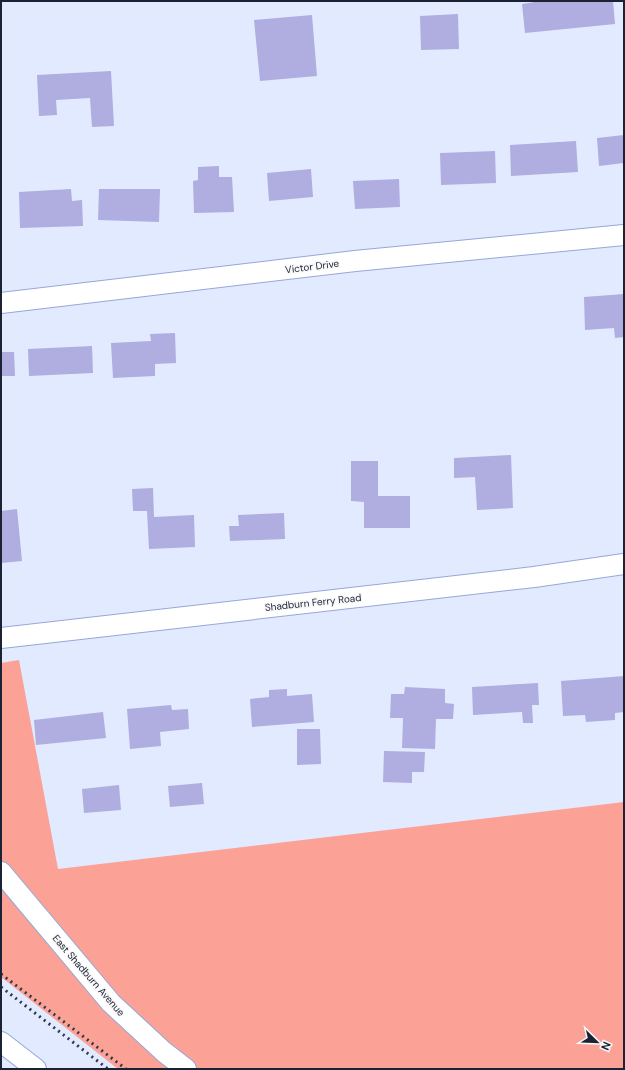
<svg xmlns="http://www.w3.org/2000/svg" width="625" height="1070" font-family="'DM Sans',sans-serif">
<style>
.green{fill:#fba196}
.building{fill:#b0ade0}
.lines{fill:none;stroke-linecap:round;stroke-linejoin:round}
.minor-casing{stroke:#95a8d8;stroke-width:22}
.minor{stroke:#fff;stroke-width:20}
.rail{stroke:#32394b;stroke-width:3;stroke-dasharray:2 4;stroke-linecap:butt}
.labels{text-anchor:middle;stroke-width:3;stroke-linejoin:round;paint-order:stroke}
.street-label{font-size:10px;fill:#1b2234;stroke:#f8f8f8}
</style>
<rect width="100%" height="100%" fill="#e2eaff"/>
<!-- green -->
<path class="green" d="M19,660L58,869L624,802V1069H118L1,977V663Z"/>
<!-- building -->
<g class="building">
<path d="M541,1H613L615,24L525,33L522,4Z"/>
<path d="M458,14L459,49L421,50L420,16Z"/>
<path d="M312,15L317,76L260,81L254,20Z"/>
<path d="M111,71L114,126L92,127L90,98L56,100L57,115L39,116L37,75Z"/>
<path d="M624,135V163L599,166L597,138Z"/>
<path d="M576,141L578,172L511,176L510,145Z"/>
<path d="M495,151L496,183L441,185L440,153Z"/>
<path d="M219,166V177H232L234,212L194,213L193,181L198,180V167Z"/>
<path d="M311,169L313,197L269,201L267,173Z"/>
<path d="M399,179L400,207L355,209L353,181Z"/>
<path d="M71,189L72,201L82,200L83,226L20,228L19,192Z"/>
<path d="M99,189H160L159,222L98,220Z"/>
<path d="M624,294V337L615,338L614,328L585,330L584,297Z"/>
<path d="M175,333L176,363L155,364V376L113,378L111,343L151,341L150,334Z"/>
<path d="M92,346L93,373L29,376L28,349Z"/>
<path d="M1,352H14L15,376H1Z"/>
<path d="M511,455L513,508L477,510L475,477L454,478V458Z"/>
<path d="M351,461H378V496H410V528H364V502L351,501Z"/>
<path d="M153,488L154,517L194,515L195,547L149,549L147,511H133L132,489Z"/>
<path d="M17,509L22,561L1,563V511Z"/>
<path d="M284,513L285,539L230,541L229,526H239L238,515Z"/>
<path d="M624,676V712L615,713V720L586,722L585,715L563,716L561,681Z"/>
<path d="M538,683L539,705H532L533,723H523L522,712L473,715L472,687Z"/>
<path d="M405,687L445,689V703L454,704L453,719H436L435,749L402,748L403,718H390L391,694H404Z"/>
<path d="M287,689V696L312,694L314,722L252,727L250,699L269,697V690Z"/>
<path d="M171,705L172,710L188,709L189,729L160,732L161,746L130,749L127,709Z"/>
<path d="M103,712L106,738L36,745L34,720Z"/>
<path d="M297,729H320L321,764L297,765Z"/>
<path d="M384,751L425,752L424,772H412V783L383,782Z"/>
<path d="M202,783L204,804L170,807L168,786Z"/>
<path d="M119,785L121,810L84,813L82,789Z"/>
</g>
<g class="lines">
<defs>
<g id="minor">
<path d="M1,303L355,261L624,235"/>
<path d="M1,638L534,577L624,564"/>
<path d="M1,872L111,1003L164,1052L186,1069"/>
<path d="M1,1042L36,1069"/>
</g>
</defs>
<!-- minor casing -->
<use href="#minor" class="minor-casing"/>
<!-- minor -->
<use href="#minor" class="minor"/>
<!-- rail -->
<g class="rail">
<path d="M1,974L126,1069"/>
<path d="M1,987L108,1069"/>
</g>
</g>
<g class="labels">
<!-- street labels -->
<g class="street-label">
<text transform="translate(312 266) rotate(-7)" y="4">Victor Drive</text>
<text transform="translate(313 602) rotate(-6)" y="4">Shadburn Ferry Road</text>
<text transform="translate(89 975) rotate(49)" y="4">East Shadburn Avenue</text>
</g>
</g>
<!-- border -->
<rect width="625" height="1070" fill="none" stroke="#1b2234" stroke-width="4"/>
<!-- north arrow -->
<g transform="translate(597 1042) rotate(113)" stroke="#f8f8f8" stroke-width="3" paint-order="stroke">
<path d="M0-3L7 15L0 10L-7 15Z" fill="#1b2234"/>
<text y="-6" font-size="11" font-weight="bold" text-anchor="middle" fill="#1b2234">N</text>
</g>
</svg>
